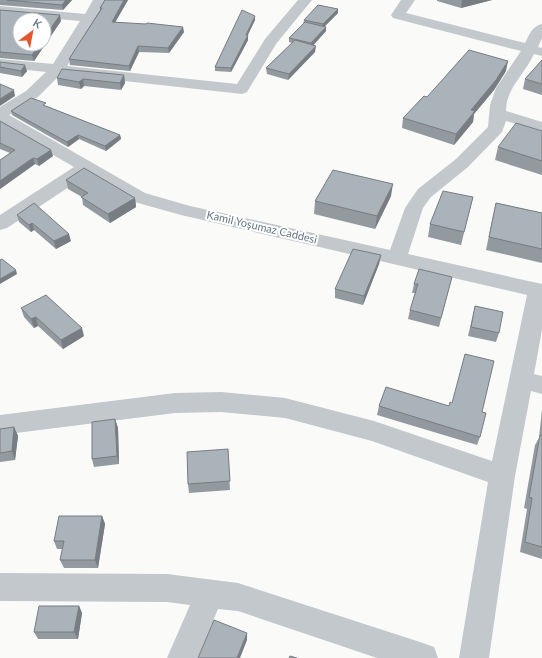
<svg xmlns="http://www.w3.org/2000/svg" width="542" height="658" font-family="Lato,sans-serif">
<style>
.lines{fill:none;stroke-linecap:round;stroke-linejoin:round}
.street{fill:#c3c8cc;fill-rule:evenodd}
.wall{fill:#929a9f}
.shaded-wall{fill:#777d82}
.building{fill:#aab3b9;stroke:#777d82}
.labels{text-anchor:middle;stroke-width:4;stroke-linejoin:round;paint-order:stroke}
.street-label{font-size:11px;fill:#657683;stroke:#fff}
</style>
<rect width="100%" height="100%" fill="#fafaf8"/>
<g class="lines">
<!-- street -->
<g class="street">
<path d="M93,0H107L67,66L237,84L265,39L298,0H312L276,44L247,92L242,94L61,74L38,97L9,115L145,193L190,206L390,250L405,208L418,189L456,159L488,127L490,105L496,88L521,51L393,18L391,15L401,0H415L406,13L525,43C529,35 532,26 542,24V38L538,47L542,48V56L534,54C525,74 506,88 506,111L542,122V132L506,121L502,132L468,167L431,197L423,208L408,254L542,284V330L534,374L542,376V394L531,391L515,476L489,658H459L488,482L372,441L285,418L221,412L175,413L0,435V415L175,393L221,392L285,398L374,421L492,461L527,295L181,215L131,201L87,175L7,228L0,230V215L74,167L0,124V107L26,91L46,72L0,67V59L53,64L80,21L0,14V6L85,14Z"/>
<path d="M0,573L167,574L238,583L423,643L434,647L438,658H377L238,611L218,609L198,658H167L190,605L167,602L0,601Z"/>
</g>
</g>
<!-- wall -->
<g class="wall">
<path d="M0,0H72L63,10L0,5Z"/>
<path d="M105,0H128L115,22L184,32L169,53L139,52L130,71L70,65L69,59L100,10V8Z"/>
<path d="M437,0H492L461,8L437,1Z"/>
<path d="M0,10L61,21L34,61L0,58Z"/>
<path d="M338,13L325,26L326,31L313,45L315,52L288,80L267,74L266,68L292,43L289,42V38L303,24L304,20Z"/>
<path d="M255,16V20L248,35V40L231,72L215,71V67Z"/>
<path d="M542,60V95L523,89L525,79Z"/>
<path d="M0,62L27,71L22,77L0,73Z"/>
<path d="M506,71L494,90L474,114L473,122L454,145L402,128L403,118L427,97Z"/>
<path d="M124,75L125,83L121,90L84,86L81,89L58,85L57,78Z"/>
<path d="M46,106L120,135L121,139L106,151L79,139L68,147L12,115L11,111Z"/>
<path d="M0,121L51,150L53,156L39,166L35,164L0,189V160L10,153L0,149Z"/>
<path d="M542,131V175L495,160L498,147Z"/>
<path d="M66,180L135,198L136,207L110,223L83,205L82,197L68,189Z"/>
<path d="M391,196L375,229L314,214L315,201Z"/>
<path d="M473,197L461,245L428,237L430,224Z"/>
<path d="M496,203L542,213V263L486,250L493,216Z"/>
<path d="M17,215L71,241L56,249L34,230L31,232L19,222Z"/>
<path d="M381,255L379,264L363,305L335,298V289Z"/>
<path d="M452,277L439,327L408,319L410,310L415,293H412L414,284Z"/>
<path d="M475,306L499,333L496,342L468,336Z"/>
<path d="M21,308L84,336L63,349L38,326L34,328L24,317Z"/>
<path d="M379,406H449L482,412L480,437L477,445L377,415Z"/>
<path d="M542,409V559L520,552L527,509L524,508L535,445L539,438Z"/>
<path d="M115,419L118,428L119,464L94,467L92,459Z"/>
<path d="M14,427L18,436L15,460L0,462V429Z"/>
<path d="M228,449L230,490L189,493L188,484Z"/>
<path d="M102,516L105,524L98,568H64L60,560L63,549H57L54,541Z"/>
<path d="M79,606L82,613L78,639H38L34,632Z"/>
</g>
<!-- shaded-wall -->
<g class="shaded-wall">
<path d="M66,0H72L63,10L62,5Z"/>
<path d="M124,0H128L112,28V22Z"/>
<path d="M462,0H492L461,8Z"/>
<path d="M338,9V13L323,28V24Z"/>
<path d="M60,15L61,21L34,61L32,55L40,44H44V38Z"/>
<path d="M255,16V20L246,38L248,35V40L231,72V68Z"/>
<path d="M183,27L184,32L169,53L168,48Z"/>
<path d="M326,27V31L311,48V43Z"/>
<path d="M138,46L139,52L130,71L129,66Z"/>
<path d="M316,46L315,52L288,80L289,74Z"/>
<path d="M508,61L506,71L494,90L474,114L473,122L454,145L456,134L471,110Z"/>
<path d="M25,65L27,71L22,77L21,71Z"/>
<path d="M124,75L125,83L121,90L120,83Z"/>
<path d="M83,79L84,86L81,89L79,82Z"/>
<path d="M14,90L15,96L0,106V99Z"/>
<path d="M78,135L79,139L68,147L67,142Z"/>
<path d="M120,135L121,139L106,151L105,146Z"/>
<path d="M51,150L53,156L39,166L37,159Z"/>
<path d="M33,158L35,164L0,189V181Z"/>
<path d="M393,184L391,196L375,229L377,216Z"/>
<path d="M135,198L136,207L110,223L108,214Z"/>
<path d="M32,223L34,230L31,232L29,225Z"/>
<path d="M69,234L71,241L56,249L54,241Z"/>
<path d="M381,255L379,264L363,305L364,296Z"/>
<path d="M16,270L17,274L0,284V279Z"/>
<path d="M36,317L38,326L34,328L31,319Z"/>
<path d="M82,328L84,336L63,349L61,340Z"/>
<path d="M115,419L118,428L119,464L117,456Z"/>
<path d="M14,427L18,436L15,460L12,451Z"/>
<path d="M102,516L105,524L98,568L95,560Z"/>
<path d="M79,606L82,613L78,639L74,632Z"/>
<path d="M247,633V640L240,658H237Z"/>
</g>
<!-- building -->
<g class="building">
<path d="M7,0H66L62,5Z"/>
<path d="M105,0H124L112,22L146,24L147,23L183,27L168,48L138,46L129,66L69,59L102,8H100Z"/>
<path d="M318,5L338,9L323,24L304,20Z"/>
<path d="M0,10L60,15L44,38V20H20V44H40L32,55L0,52Z"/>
<path d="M242,10L255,16L246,35H248L231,68L215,67Z"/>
<path d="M305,22L326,27L311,43L289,38Z"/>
<path d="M295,40L316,46L289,74L266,68Z"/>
<path d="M469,50L508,61L496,80L471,110L475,111L456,134L403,118L424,96L427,97Z"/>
<path d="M542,60V84L525,79Z"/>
<path d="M0,62L25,65L21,71L0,67Z"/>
<path d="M62,69L124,75L120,83L83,79L79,82L57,78Z"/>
<path d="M0,84L14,90L0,99Z"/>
<path d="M31,98L46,103L43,105L120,135L105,146L78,135L67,142L11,111Z"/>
<path d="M0,121L51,150L37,159L33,158L0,181V160L15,150L0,143Z"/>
<path d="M516,123L542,131V161L498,147Z"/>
<path d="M84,168L135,198L108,214L81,197L88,193L66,180Z"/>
<path d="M333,170L393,184L377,216L315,201Z"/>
<path d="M443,191L473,197L464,232L430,224Z"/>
<path d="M34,203L69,234L54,241L32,223L29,225L17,215Z"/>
<path d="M496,203L542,213V249L489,237Z"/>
<path d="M353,249L381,255L364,296L335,289Z"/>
<path d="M2,259L16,270L0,279V260Z"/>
<path d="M419,269L452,277L441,318L410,310L418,284H414Z"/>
<path d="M46,295L82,328L61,340L36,317L31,319L21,308Z"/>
<path d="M475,306L503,312L499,333L471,327Z"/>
<path d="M465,354L494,361L482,412L486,413L480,437L379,406L386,387L449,406L450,402L452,403Z"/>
<path d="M115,419L117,456L92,459V422Z"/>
<path d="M14,427L12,451L0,453V429Z"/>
<path d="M540,435H542V547L525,542L532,498L529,497Z"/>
<path d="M228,449L230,481L188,484L187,452Z"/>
<path d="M59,516H102L95,560H60L64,541H54Z"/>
<path d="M39,606H79L74,632H34Z"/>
<path d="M214,620L247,633L237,658H198Z"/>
<path d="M290,656L297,658H289Z"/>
</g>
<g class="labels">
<!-- street labels -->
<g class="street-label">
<text transform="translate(262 227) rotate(13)" y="4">Kamil Yoşumaz Caddesi</text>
</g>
</g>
<!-- north arrow -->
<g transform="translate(32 32) rotate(32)"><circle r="19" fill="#ffffff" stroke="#c1c8cd"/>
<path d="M0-3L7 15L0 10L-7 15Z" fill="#e4572e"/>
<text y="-6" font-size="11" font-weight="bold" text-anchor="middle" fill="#657683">K</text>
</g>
</svg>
